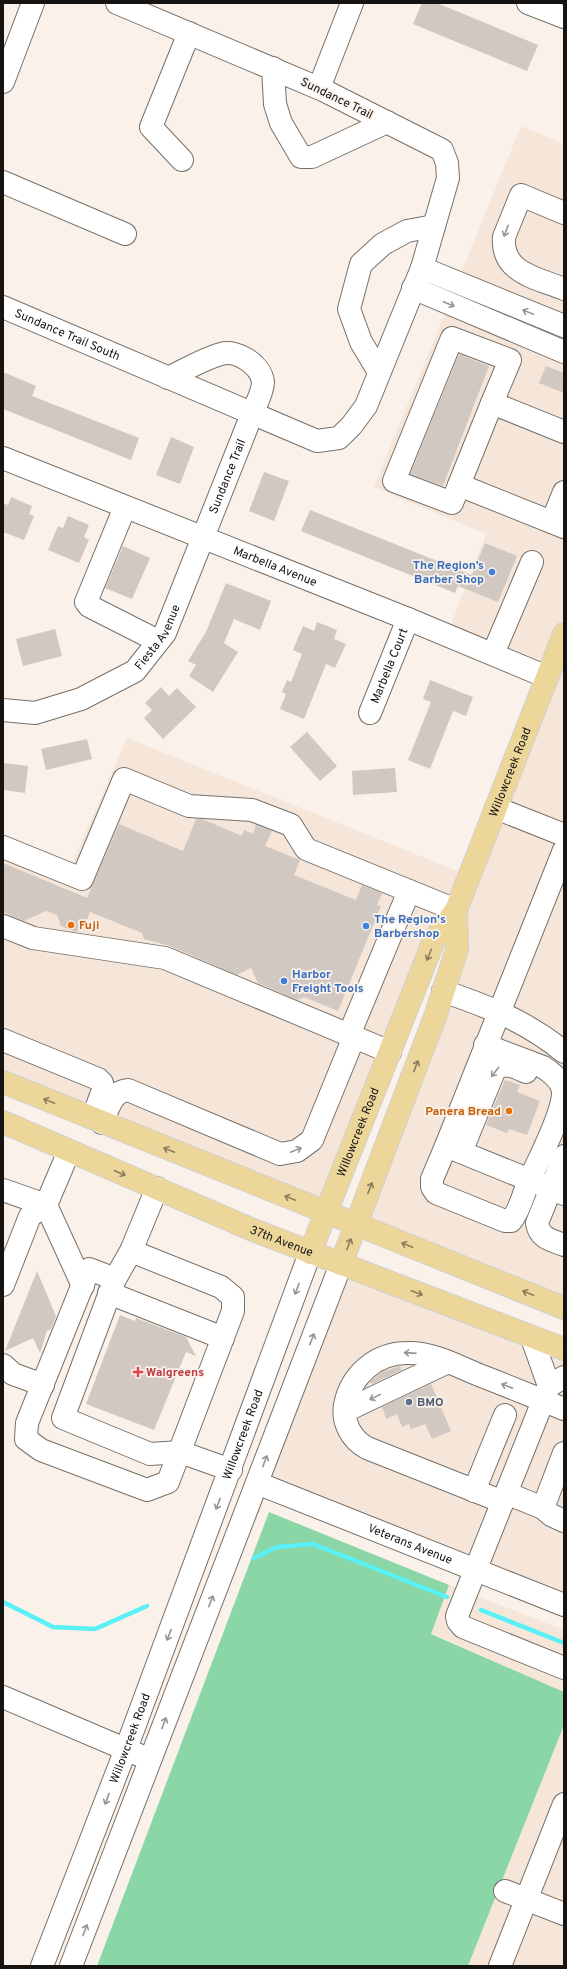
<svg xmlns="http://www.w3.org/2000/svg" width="567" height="1969" font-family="Overpass,sans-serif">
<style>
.built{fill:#f5e6d9}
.green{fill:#8ad6a7}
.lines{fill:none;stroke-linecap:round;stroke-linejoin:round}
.stream{stroke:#59f0f6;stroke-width:4.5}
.building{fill:#d0c8c1}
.minor-casing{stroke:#777069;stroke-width:24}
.major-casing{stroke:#d0d0cf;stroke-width:24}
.minor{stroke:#fff;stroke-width:22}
.major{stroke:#ecd69a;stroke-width:22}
.oneway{stroke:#969594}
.oneway2{stroke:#8c7e5c}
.shop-dot{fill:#3f7fe0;stroke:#faf2ea;stroke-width:1.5}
.food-dot{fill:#e8710a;stroke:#faf2ea;stroke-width:1.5}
.health-dot{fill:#e0444e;stroke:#faf2ea;stroke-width:1.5}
.service-dot{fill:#5c6f8a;stroke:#faf2ea;stroke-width:1.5}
.labels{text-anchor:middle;stroke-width:3.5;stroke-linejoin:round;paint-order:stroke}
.street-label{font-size:12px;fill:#161311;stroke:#faf2ea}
.shop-label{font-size:12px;font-weight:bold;fill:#366cbe;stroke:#faf2ea;text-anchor:start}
.food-label{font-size:12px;font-weight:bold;fill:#c56008;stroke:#faf2ea;text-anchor:start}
.health-label{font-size:12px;font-weight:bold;fill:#be3a42;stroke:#faf2ea;text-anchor:start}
.service-label{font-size:12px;font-weight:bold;fill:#4e5e75;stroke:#faf2ea;text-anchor:start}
</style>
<rect width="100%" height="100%" fill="#faf2ea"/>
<!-- built -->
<g class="built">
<path d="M521,126L564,144V623L545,671L448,632L486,534L374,487Z"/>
<path d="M564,654V1300L366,1220L465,912Z"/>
<path d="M127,738L465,874L324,1206L3,1076V839L71,866Z"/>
<path d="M347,1274L564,1358V1599L266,1480Z"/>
<path d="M449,1585L564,1630V1692L431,1633Z"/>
<path d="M564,1725V1966H468Z"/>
</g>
<!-- green -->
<path class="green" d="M269,1512L449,1585L431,1634L564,1692V1725L468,1966H97Z"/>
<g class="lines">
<!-- stream -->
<g class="stream">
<path d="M254,1558L277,1547L313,1544L447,1597"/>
<path d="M3,1602L53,1627L95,1629L147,1606"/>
<path d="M481,1610L564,1643"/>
</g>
</g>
<!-- building -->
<g class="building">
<path d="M422,3H437L538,45L527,71L413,24Z"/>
<path d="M459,354L489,366L443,486L410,474Z"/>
<path d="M546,366L564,373V393L539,383Z"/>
<path d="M3,372L36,386L32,396L139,438L131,460L3,409Z"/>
<path d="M171,437L194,447L180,484L156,475Z"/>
<path d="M264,472L289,481L274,521L249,511Z"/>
<path d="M11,497L32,506L29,514L34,516L24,540L3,532V503L8,505Z"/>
<path d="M310,510L472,575L485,543L517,556L498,602L458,586L455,593L301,531Z"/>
<path d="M68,516L89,525L84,537L89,540L79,563L48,550L58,526L63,528Z"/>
<path d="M123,546L150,558L132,599L105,588Z"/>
<path d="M226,583L271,601L260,630L234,619L224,643L238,652L213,692L189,676L196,665L188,661L206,632Z"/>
<path d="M317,622L337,630L334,639L346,644L335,668L326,664L304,719L280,709L286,694L282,692L287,680L291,682L302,654L293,650L303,626L314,631Z"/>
<path d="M55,629L62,656L23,666L16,639Z"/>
<path d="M430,680L473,697L466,716L453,711L430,769L408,760L431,702L423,699Z"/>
<path d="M161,687L169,696L177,688L196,707L163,739L144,718L152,710L145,703Z"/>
<path d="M307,732L337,766L320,781L290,747Z"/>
<path d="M87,739L92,759L46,770L41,749Z"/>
<path d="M3,763L28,766L25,793L3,790Z"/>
<path d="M395,768L397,792L353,795L352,771Z"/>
<path d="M196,819H202L242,836L244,830L253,834L256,825L272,831L265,846L300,860L294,875L356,900L362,885L382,893L377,905L381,906L338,1011L304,997L297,1000L258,983L251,968L237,975L170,946L144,939L142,933L90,912L83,929L75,932L61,926L57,915L46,911L24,921L3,912V863L87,898L119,824L183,851Z"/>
<path d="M505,1080L520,1085L517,1092L540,1101L527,1135L509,1129L507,1133L486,1125Z"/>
<path d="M37,1271L56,1316L51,1329L47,1331L40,1353L33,1338L5,1351Z"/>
<path d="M120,1315L135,1321L136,1318L186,1337L196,1356L186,1352L154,1430L86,1404Z"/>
<path d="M400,1366L402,1370L372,1384L370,1382L382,1372Z"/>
<path d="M431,1384L451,1431L432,1439L425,1424L411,1429L409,1424L402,1427L397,1414L386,1419L382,1407Z"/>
</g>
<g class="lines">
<defs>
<g id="minor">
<path d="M528,3L564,17"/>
<path d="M273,68L275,104L281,123L301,157H312L387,122"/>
<path d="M3,82L33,3"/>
<path d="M319,88L352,3"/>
<path d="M182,160L151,127L189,33"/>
<path d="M3,182L125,234"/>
<path d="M564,213L521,195L504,237C501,273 537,278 564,289"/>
<path d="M422,268L564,326"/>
<path d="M413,288L564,352"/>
<path id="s1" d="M3,307L317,441L339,438L352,425L366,406L422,268L448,178L447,163L442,150L323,90L117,3"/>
<path d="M379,372L361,342L349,309L361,264L383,244L407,231L434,226"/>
<path d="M564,432L492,403L459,485L564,527"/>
<path id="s2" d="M3,458L408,619L547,677"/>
<path d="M459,485L452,503L394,481L452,338L510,360L492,403"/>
<path d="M125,507L86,602L89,606L158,641"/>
<path d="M552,522L564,492"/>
<path d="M493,654L532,562"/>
<path id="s3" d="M3,710L35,713L81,699L135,671L165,633L252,414C256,404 263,392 263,382C261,365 237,349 221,354C203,359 185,370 168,378"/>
<path id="s4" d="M370,713L408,619"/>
<path d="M496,808L564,835"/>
<path d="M3,847L82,879L124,779L189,806L252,810L291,825L306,849L456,910"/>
<path d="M564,850L446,1146L564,1194"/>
<path d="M3,926L33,938L165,958L390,1052"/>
<path d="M443,991C489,1007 526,1021 564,1052"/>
<path d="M349,1035L409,891"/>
<path d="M3,1040L98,1079L102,1083L103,1090L94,1114"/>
<path d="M102,1123C108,1109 112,1091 128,1090L280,1154L297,1151L312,1140L354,1037"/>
<path d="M446,1146L432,1179V1187L436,1193L505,1221H511C521,1209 523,1193 530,1179C539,1159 563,1114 563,1093C563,1081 552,1073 543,1067L485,1045"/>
<path d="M69,1151L46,1205L83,1286"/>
<path d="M461,1152L495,1069C506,1062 515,1067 526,1072"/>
<path d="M564,1156L537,1223C539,1238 551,1240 564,1245"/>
<path d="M157,1188L131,1251L115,1279L63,1418L150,1454L180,1452L231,1470"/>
<path d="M3,1190L46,1205"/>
<path d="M115,1279L89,1269L27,1423L26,1439L41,1450L147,1490L168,1482L233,1311V1297L221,1287L131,1251"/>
<path d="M3,1285L30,1216L46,1205"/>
<path d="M109,1293L223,1338"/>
<path d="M532,1338L549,1386"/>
<path d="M3,1365L13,1374L43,1385"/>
<path d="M564,1377L549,1386L457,1616L458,1621L463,1627L564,1668"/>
<path d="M345,1411L448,1362"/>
<path id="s5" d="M257,1483L564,1605"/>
<path d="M474,1491L505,1415"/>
<path d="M506,1493L543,1508L564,1453"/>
<path d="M503,1502L367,1448C352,1440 342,1423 345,1405C351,1375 376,1353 407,1353C432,1352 457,1366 479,1375C508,1386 536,1398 564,1409"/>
<path d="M543,1508L551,1515L564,1521"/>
<path d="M3,1697L139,1755"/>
<path d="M505,1891L564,1914"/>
<path id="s6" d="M42,1966L126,1749L310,1253"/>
<path d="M71,1966L341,1264"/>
<path d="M500,1966L564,1804"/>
</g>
<g id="major">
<path d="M3,1082L564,1308"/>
<path id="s7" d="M3,1122L253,1230L564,1349"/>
<path id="s8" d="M310,1253L434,940L456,910L564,634"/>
<path d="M341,1264L436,1014L457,949L456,910"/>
</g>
</defs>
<!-- minor casing -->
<use href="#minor" class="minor-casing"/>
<!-- major casing -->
<use href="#major" class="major-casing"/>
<!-- minor -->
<use href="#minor" class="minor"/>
<!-- major -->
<use href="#major" class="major"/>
</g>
<!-- one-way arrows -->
<defs><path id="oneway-shaft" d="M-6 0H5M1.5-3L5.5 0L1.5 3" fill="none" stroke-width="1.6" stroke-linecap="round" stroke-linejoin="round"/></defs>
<g class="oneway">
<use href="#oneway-shaft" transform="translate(506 231) rotate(110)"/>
<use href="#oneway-shaft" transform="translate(449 304) rotate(23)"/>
<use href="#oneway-shaft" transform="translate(528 312) rotate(-158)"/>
<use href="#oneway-shaft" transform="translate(495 1072) rotate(128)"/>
<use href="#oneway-shaft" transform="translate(296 1150) rotate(-22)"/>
<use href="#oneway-shaft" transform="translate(297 1289) rotate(110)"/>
<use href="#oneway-shaft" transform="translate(312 1339) rotate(-69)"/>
<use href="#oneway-shaft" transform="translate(410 1353) rotate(-176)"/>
<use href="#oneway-shaft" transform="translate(507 1386) rotate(-158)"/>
<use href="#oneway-shaft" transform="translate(375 1397) rotate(154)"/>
<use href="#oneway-shaft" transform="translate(265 1461) rotate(-69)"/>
<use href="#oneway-shaft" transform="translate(218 1504) rotate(111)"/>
<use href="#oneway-shaft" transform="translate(211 1601) rotate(-69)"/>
<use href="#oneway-shaft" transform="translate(169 1635) rotate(111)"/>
<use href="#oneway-shaft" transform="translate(164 1723) rotate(-69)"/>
<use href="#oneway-shaft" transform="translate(107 1799) rotate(111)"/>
<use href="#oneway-shaft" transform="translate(85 1930) rotate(-69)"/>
</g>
<g class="oneway2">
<use href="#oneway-shaft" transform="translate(429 955) rotate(112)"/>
<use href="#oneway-shaft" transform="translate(416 1066) rotate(-69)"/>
<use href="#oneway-shaft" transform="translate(49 1101) rotate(-158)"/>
<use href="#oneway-shaft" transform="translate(169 1150) rotate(-158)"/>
<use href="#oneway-shaft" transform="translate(120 1173) rotate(23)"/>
<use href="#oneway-shaft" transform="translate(370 1188) rotate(-69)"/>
<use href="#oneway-shaft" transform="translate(290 1198) rotate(-158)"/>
<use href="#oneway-shaft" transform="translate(349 1244) rotate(-69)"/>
<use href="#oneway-shaft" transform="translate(407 1245) rotate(-158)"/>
<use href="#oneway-shaft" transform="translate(417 1293) rotate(21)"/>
<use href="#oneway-shaft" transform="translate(528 1293) rotate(-158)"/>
</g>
<!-- markers -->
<g class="shop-dot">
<circle cx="492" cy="572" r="4"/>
<circle cx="366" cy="926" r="4"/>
<circle cx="284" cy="981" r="4"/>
</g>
<g class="food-dot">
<circle cx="71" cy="925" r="4"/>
<circle cx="509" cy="1111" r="4"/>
</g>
<path class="health-dot" d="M136 1366h4v4h4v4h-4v4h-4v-4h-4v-4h4z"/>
<circle class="service-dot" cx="409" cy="1402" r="4"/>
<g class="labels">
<!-- street labels -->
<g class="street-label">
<text transform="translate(337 98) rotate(26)" y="4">Sundance Trail</text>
<text dy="4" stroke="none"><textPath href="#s1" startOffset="70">Sundance Trail South</textPath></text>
<text dy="4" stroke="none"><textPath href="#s3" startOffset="358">Sundance Trail</textPath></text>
<text dy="4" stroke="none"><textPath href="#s2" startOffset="293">Marbella Avenue</textPath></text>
<text dy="4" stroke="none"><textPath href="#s3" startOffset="182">Fiesta Avenue</textPath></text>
<text dy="4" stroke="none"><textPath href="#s4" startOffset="51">Marbella Court</textPath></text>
<text dy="4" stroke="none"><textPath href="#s8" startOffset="522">Willowcreek Road</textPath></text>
<text dy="4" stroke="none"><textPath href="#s8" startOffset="130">Willowcreek Road</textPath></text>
<text dy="4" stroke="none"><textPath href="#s7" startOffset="303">37th Avenue</textPath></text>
<text dy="4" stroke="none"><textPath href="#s6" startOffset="568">Willowcreek Road</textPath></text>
<text dy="4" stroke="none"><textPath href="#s5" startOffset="165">Veterans Avenue</textPath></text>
<text dy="4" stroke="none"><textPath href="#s6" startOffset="244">Willowcreek Road</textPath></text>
</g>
<!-- shop labels -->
<g class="shop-label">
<text x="484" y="569" text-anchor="end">The Region’s<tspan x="484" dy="14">Barber Shop</tspan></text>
<text x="374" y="923">The Region's<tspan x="374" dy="14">Barbershop</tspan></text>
<text x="292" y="978">Harbor<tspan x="292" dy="14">Freight Tools</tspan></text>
</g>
<!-- food labels -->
<g class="food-label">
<text x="79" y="929">Fuji</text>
<text x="501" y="1115" text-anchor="end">Panera Bread</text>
</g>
<!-- health labels -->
<g class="health-label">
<text x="146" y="1376">Walgreens</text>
</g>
<!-- service labels -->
<g class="service-label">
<text x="417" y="1406">BMO</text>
</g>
</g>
<!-- border -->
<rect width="567" height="1969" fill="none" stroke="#161311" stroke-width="8"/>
</svg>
